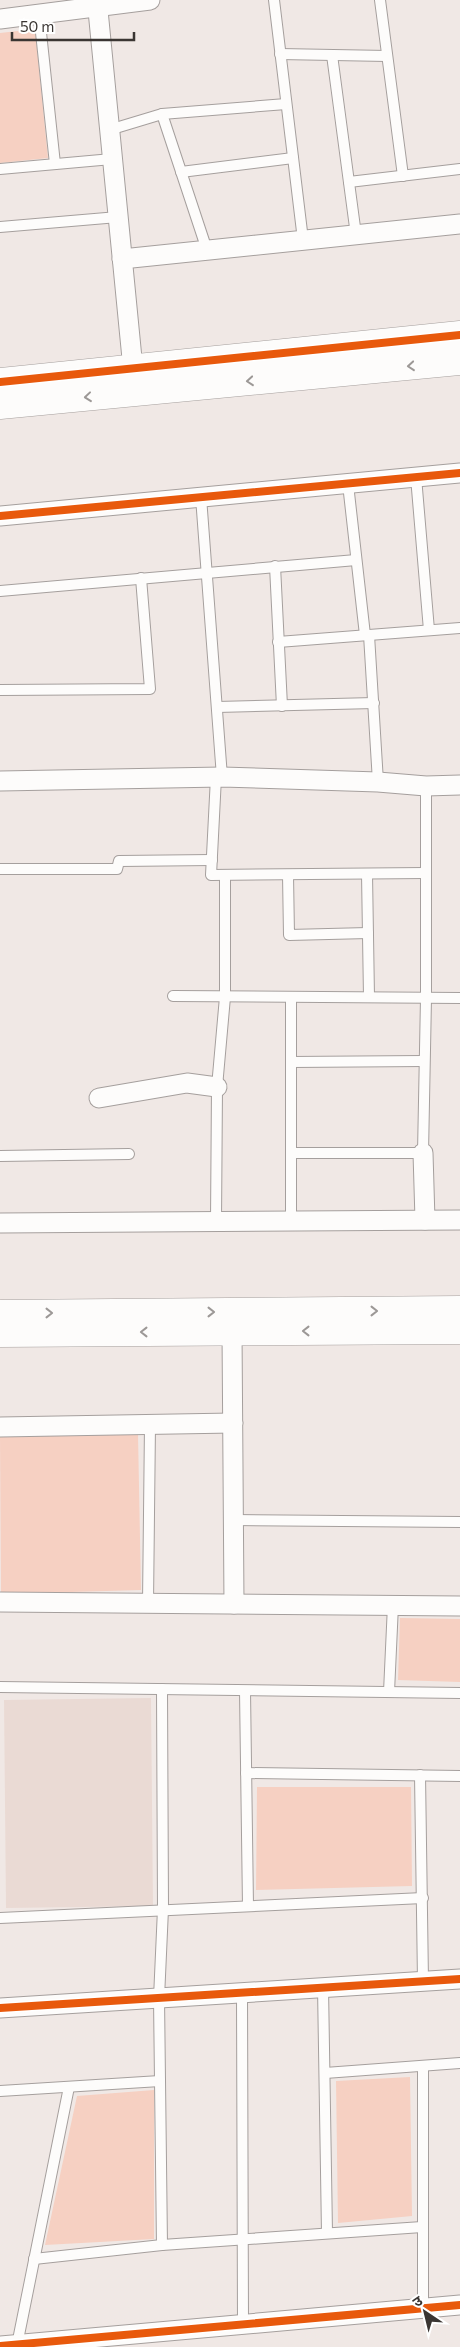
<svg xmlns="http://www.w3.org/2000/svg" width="460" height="2347" font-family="Commissioner,'Noto Sans Devanagari',sans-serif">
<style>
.built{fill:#eadad4}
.green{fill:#f6d0c2}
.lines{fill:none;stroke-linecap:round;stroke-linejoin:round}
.lane-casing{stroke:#a59f9d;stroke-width:12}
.street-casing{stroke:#a59f9d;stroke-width:21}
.secondary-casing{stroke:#a59f9d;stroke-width:29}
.lane{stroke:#fdfcfb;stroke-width:10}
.street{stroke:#fdfcfb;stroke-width:19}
.secondary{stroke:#fdfcfb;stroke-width:28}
.cycleway-casing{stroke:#fff;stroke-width:11}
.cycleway{stroke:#e8590c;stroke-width:8}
.oneway{stroke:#9c9896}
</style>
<rect width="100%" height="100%" fill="#f0e8e5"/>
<!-- built -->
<path class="built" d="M151,1698L153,1906L6,1908L4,1700Z"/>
<!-- green -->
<g class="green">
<path d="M35,29L48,158L0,163V33Z"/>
<path d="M138,1434L141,1590L1,1594L0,1437Z"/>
<path d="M400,1618L460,1619V1682L398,1680Z"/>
<path d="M257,1787H411L412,1886L256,1890Z"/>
<path d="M410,2077L412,2216L338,2223L336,2081Z"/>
<path d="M154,2090V2239L45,2245L77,2096Z"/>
</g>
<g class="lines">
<defs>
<g id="lane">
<path d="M274,0L303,240"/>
<path d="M380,0L403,176"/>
<path d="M39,14L55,164"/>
<path d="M280,54L387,56"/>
<path d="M332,55L356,235"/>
<path d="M162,114L207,250"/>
<path d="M109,130L162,114L286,104"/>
<path d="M0,169L112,159"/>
<path d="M181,172L293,158"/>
<path d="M349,182L460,169"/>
<path d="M0,227L118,217"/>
<path d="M416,477L429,630"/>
<path d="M348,484L365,635"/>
<path d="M201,497L222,777"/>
<path d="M275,566L282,706"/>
<path d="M0,591L356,560"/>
<path d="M369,635L378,782"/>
<path d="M278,642L460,628"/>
<path d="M0,690L150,689L141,578"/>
<path d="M217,707L374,703"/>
<path d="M216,777L211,875L425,873"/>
<path d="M0,869H117L119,861L212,860"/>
<path d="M367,874L369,997"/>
<path d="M288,875L289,935L368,933"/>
<path d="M173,996L460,998"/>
<path d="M291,1062L424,1061"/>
<path d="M291,1153H423L426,998V786"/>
<path d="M0,1156L129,1154"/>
<path d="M216,1221L217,1087L225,997V875"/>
<path d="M291,1221V997"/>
<path d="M233,1520L460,1522"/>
<path d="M148,1603L150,1425"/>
<path d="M0,1687L460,1693"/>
<path d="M245,1691L248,1906"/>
<path d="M389,1692L393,1605"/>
<path d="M246,1773L460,1776"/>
<path d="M420,1775L423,1981"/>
<path d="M0,1918L423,1898"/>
<path d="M323,1987L327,2233"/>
<path d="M242,1993L243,2325"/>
<path d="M423,2066V2309"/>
<path d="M325,2073L460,2063"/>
<path d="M0,2091L160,2081"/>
<path d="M162,2245L159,1998L163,1909L162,1689"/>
<path d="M34,2259L162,2245L422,2227"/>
<path d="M17,2345L69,2087"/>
</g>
<g id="street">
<path d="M97,0L134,379"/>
<path d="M0,19L150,0"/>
<path d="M122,259L460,224"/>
<path d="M0,516L460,473"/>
<path d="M0,781L222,777L378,782L426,786L460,785"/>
<path d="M99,1098L187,1083L217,1087"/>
<path d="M423,1153L425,1220"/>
<path d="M0,1223L460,1220"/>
<path d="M232,1331L234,1604"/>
<path d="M0,1427L233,1423"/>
<path d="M0,1602L460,1606"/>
<path d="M0,2008L460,1979"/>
<path d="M0,2346L460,2305"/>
</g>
<g id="secondary">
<path d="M0,382L460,335"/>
<path d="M0,405L460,361"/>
<path d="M0,1314L460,1310"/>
<path d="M0,1333L460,1330"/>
</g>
</defs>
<!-- lane casing -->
<use href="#lane" class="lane-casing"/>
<!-- street casing -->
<use href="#street" class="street-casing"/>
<!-- secondary casing -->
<use href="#secondary" class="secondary-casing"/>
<!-- lane -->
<use href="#lane" class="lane"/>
<!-- street -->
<use href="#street" class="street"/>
<!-- secondary -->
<use href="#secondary" class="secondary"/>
<defs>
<g id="cycleway">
<path d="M0,382L460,335"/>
<path d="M0,516L460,473"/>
<path d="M0,2008L460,1979"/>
<path d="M0,2346L460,2305"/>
</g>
</defs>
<!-- cycleway casing -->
<use href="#cycleway" class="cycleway-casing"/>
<!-- cycleway -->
<use href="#cycleway" class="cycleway"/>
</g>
<!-- one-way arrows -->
<defs><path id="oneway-chevron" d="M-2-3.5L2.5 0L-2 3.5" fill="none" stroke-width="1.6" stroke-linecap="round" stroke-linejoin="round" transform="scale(1.25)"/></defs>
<g class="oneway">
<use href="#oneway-chevron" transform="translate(411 366) rotate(175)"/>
<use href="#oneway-chevron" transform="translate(250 381) rotate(175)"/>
<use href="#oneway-chevron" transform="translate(88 397) rotate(174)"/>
<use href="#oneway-chevron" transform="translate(374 1311)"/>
<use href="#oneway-chevron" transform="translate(211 1312)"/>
<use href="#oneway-chevron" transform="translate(49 1313)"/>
<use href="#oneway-chevron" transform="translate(306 1331) rotate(180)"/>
<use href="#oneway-chevron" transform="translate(144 1332) rotate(180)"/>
</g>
<!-- north arrow -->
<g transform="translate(425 2312) rotate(325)" stroke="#ffffff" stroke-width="4" paint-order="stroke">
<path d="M0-4L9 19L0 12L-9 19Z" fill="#3a3532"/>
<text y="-8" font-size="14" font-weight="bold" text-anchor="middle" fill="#3a3532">उ</text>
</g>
<!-- scale -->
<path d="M12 32v8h122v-8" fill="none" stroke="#3a3532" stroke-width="2.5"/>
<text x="20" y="32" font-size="15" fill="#3a3532" stroke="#ffffff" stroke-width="4" paint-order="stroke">50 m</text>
</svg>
